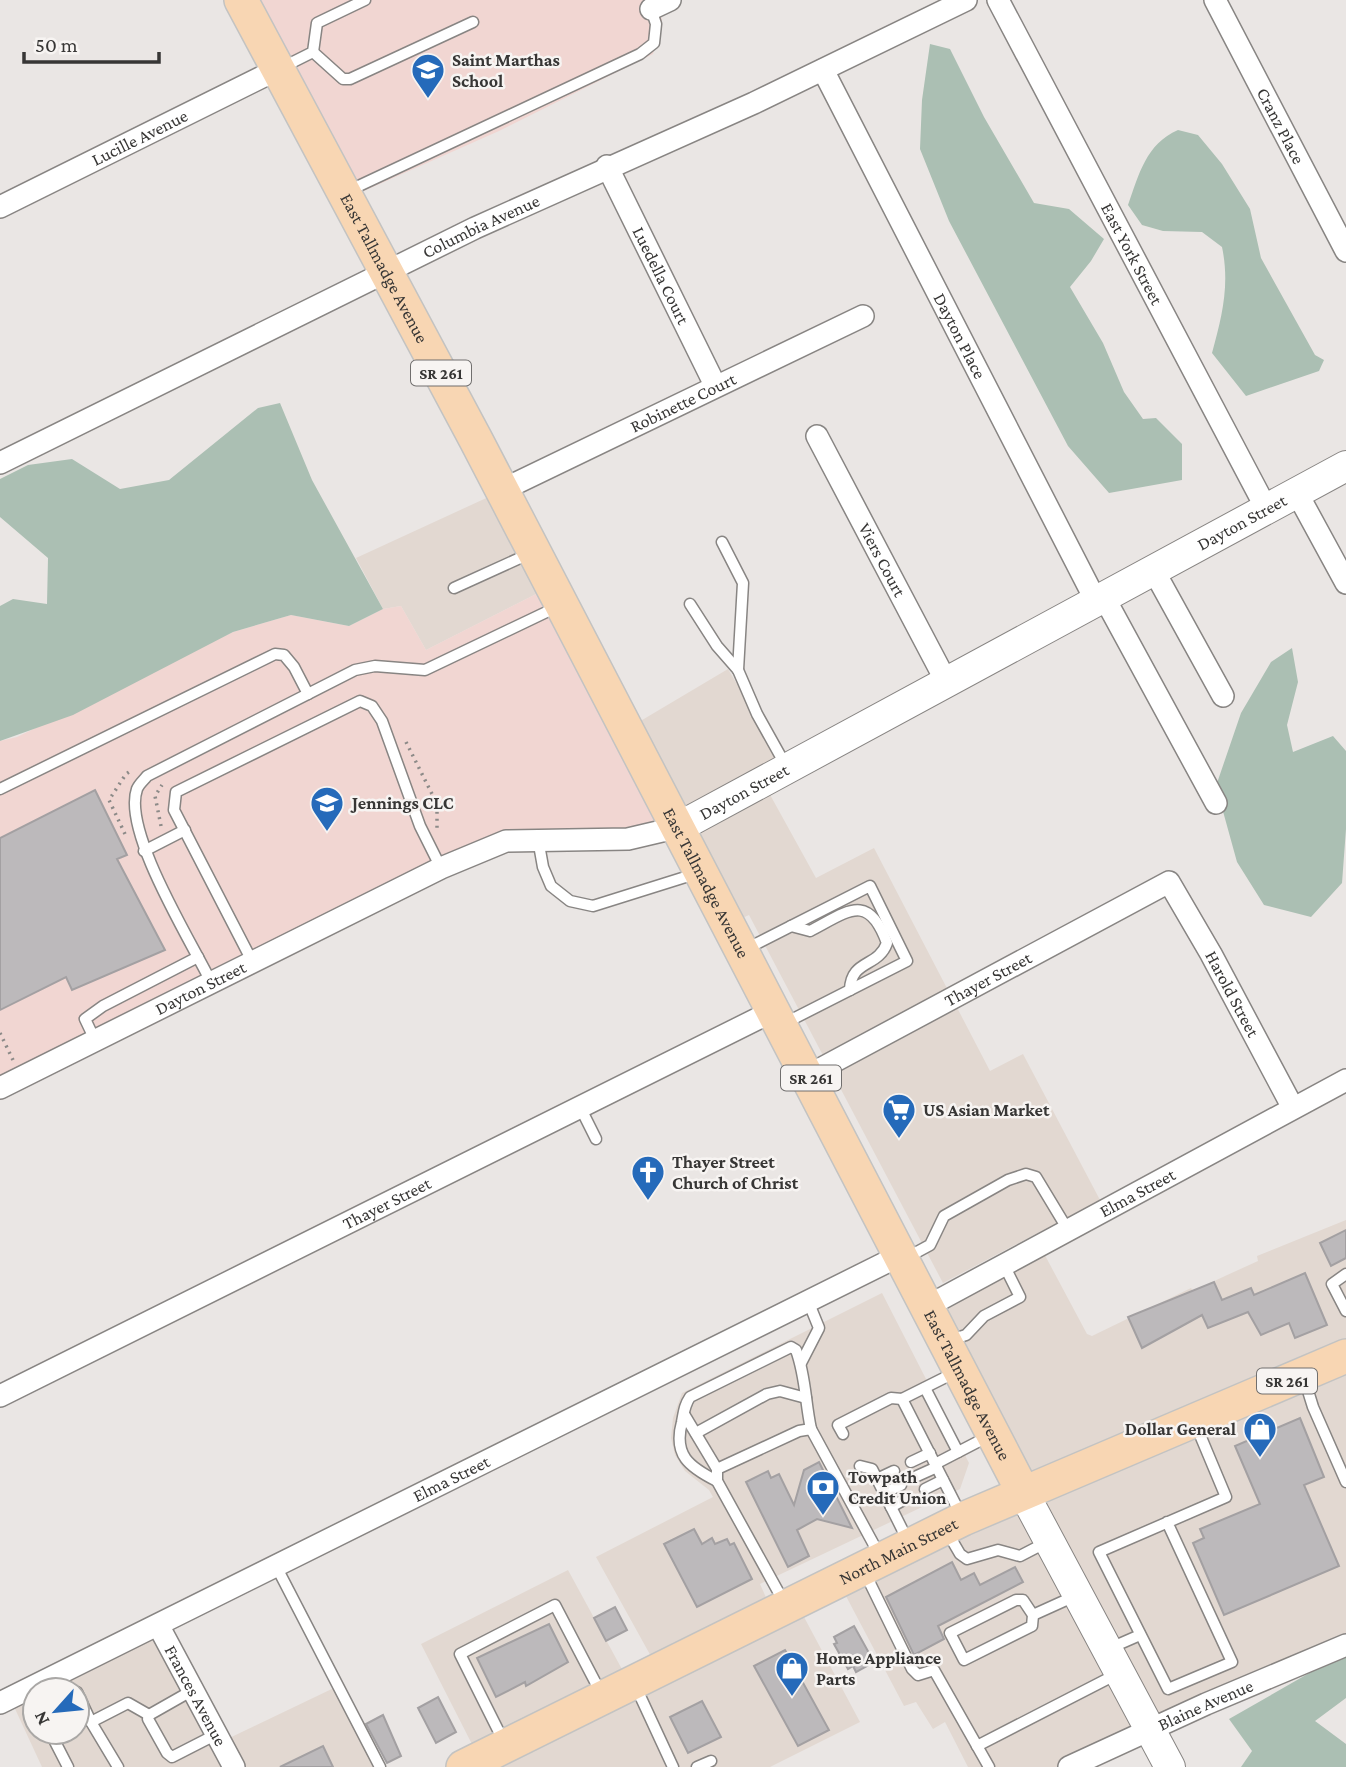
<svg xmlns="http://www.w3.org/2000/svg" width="1346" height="1767" font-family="'Crimson Pro',serif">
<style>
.built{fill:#e2d8d1;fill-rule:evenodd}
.education{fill:#f1d6d2}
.green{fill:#abbfb3}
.building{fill:#bcb9bb;stroke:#a3a0a2;stroke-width:2}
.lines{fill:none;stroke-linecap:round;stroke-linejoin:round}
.lane-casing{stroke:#888583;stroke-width:13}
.street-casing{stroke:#888583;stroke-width:24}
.secondary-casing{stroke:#888583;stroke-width:32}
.primary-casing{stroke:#c3c3c2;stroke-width:36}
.path{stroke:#8c8a88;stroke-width:3.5;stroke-dasharray:2 5;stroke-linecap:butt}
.lane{stroke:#fff;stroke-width:10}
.street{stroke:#fff;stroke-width:21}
.secondary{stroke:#fff;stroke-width:30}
.primary{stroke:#f8d6b3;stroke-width:33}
.labels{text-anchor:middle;stroke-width:5;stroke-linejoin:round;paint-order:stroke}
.shield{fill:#f7f4f2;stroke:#716f6e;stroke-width:2}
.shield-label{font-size:16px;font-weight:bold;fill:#373635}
.poi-label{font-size:18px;font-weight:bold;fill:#373635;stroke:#f7f4f2;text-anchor:start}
.street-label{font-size:18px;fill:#373635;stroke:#f7f4f2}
</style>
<rect width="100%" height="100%" fill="#eae6e4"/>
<!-- built -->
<g class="built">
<path d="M495,494L546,589L426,650L401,606L383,609L356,558Z"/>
<path d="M728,669L787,769L763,782L816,878L874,848L990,1071L1023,1054L1100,1200L943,1283L749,915L729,924L627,729Z"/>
<path d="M1346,1220V1645L1069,1767H968L945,1722L933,1729L916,1702L904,1706L838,1581L1022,1492L928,1306L1040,1246L1087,1334L1092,1336L1191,1288L1193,1291L1225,1276L1258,1261L1257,1256Z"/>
<path d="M882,1293L969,1463L960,1489L760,1584L773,1613L796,1602L860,1722L770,1767H463L479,1758L421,1644L568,1570L630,1684L658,1669L596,1557L713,1497L709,1490L685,1471L675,1455L671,1438L673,1418L682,1393Z"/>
<path d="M158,1625L221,1742L338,1686L380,1767H42L10,1698ZM35,1690H77V1732H35Z"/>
</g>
<!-- education -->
<g class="education">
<path d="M241,0H670L658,6L662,20L653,54L499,131L348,198Z"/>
<path d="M552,586L679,827L506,841L0,1088V741L17,737L233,632L291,615L349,626L383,609L401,606L426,650Z"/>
</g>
<!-- green -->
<g class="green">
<path d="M930,44L950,49L984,117L1034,203L1069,209L1104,239L1091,261L1070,287L1103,343L1124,392L1143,419L1156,418L1182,444V480L1109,493L1068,446L949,221L920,149L922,100Z"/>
<path d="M1178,130L1198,135L1222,164L1250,209L1261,258L1315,355L1324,360L1319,371L1246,396L1212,353C1222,316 1230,285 1222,247L1202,232L1163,231L1142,225L1128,205C1139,174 1146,144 1178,130Z"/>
<path d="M280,403L312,480L383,609L349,626L291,615L233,632L73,715L0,741V606L13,599L47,604L48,558L0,517V479L28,465L72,459L120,489L169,480L258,408Z"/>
<path d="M1292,648L1298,682L1287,725L1293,752L1333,736L1346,751V829L1342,883L1311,917L1264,905L1237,862L1216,786L1241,713L1271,662Z"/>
<path d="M1346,1652V1698L1315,1721L1346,1744V1767H1241L1252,1751L1229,1719Z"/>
</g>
<!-- building -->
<g class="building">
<path d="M95,790L127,855L117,859L165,950L72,990L66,977L0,1010V838Z"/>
<path d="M1346,1230V1258L1331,1266L1320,1243Z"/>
<path d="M1305,1273L1327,1325L1295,1338L1289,1323L1261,1335L1248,1312L1208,1328L1202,1315L1142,1348L1128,1317L1214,1282L1222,1300L1251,1288L1254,1295Z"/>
<path d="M1300,1418L1324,1477L1304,1485L1339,1566L1224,1615L1193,1543L1204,1538L1200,1529L1260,1504L1235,1446Z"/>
<path d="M819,1462L852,1528L817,1519L797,1530L809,1556L788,1567L746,1482L768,1471L771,1478L779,1474L794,1505L804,1470Z"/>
<path d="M694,1529L702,1544L712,1538L715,1544L727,1539L730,1545L734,1543L752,1579L697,1607L664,1544Z"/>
<path d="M952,1562L961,1580L974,1573L980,1585L1015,1567L1023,1582L938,1626L944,1639L914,1655L886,1597Z"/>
<path d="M615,1607L627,1630L606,1641L594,1618Z"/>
<path d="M549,1624L568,1662L526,1686L525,1682L496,1697L477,1658Z"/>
<path d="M854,1626L874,1662L856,1672L853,1666L848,1669L834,1644L837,1643L834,1637Z"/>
<path d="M785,1650L829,1730L798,1746L754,1666Z"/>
<path d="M438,1697L456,1732L436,1743L418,1708Z"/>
<path d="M702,1701L721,1737L688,1753L670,1717Z"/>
<path d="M383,1715L401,1756L387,1763L366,1724Z"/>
<path d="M323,1746L333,1767H280Z"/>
</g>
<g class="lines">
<defs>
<g id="lane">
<path d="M313,52L343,79H350L473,22"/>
<path d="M281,68L313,52L317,23L365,0"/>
<path d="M348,191L640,54L654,43L656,24L650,6"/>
<path d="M722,542L743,583L738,670L757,714L786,766"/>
<path d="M454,588L531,553"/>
<path d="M690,604L717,646L738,670"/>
<path d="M0,789L275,654L284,655L294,667L308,694"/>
<path d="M538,839L543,867L551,886L570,901L593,906L695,874"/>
<path d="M144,851L185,830"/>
<path d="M791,926L810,931C847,912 868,891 887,943C878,968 851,959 850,990"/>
<path d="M744,950L870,886L907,961L785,1023"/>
<path d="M252,961L174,810L176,792L360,701L372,706L382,721L420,826L441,868"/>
<path d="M211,982C191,941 122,831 137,789C139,784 144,780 147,776L355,670L375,666L425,670L559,606"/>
<path d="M95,1040L85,1019L103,1006L198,957"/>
<path d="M581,1109L596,1139"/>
<path d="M906,1258L930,1245L944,1216L1008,1180L1026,1174L1036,1177L1068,1230"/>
<path d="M1346,1274L1332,1284L1346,1311"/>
<path d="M950,1340L966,1335L984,1316L1020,1297L1004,1265"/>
<path d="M801,1363L819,1328L808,1301"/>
<path d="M956,1372L902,1399L961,1515"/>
<path d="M1304,1378L1313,1407L1346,1482"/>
<path d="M925,1388L958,1452"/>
<path d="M684,1414L717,1469"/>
<path d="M696,1433L767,1394L780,1391L806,1398"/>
<path d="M843,1434L838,1425L891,1398L902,1399"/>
<path d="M911,1462L930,1453"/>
<path d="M935,1464L989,1436"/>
<path d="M860,1466L872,1469L908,1541"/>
<path d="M917,1476L937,1467"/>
<path d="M877,1479L894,1471"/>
<path d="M717,1481C689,1467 673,1455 682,1422C684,1412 684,1406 690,1397L791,1347L796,1350C806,1377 805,1402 811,1429"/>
<path d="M925,1489L943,1480"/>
<path d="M884,1493L901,1485"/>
<path d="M891,1507L907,1498"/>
<path d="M1167,1522L1232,1662L1168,1689L1099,1552L1226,1497L1195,1423"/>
<path d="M946,1530L960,1554L967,1559L998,1550L1020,1556L1049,1541"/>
<path d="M276,1566L380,1767"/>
<path d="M864,1571L912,1669L918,1675L934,1670L989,1767"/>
<path d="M1016,1600H1023L1033,1615L1032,1626L964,1660L950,1633Z"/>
<path d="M785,1604L717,1481V1469L799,1431L811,1429L880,1556"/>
<path d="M1033,1615L1075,1596"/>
<path d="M1108,1649L1140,1635"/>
<path d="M635,1685L673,1767"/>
<path d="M193,1690L149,1715L148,1719L167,1753L172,1757L217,1734"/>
<path d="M77,1692L91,1722"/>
<path d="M50,1732L68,1767"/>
<path d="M504,1742L460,1654L555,1605L602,1695"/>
<path d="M977,1746L1117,1674"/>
<path d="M118,1767L91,1722L128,1703L149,1715"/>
<path d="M697,1767L711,1761"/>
</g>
<g id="street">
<path id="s1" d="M998,0L1266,508"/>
<path id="s2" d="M1215,0L1346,251"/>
<path d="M651,9L670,0"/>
<path id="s3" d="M823,70L1097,603"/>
<path id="s4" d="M607,166L715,385"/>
<path id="s5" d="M0,207L278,69"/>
<path id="s6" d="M817,436L947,683"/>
<path id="s7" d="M0,463L475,228L754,103L966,0"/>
<path id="s8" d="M502,490L863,316"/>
<path d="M1297,493L1346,583"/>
<path d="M1154,571L1223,696"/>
<path d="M1105,599L1216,803"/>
<path id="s9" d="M809,1075L1169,882L1211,954L1293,1108"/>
<path id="s10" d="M0,1088L441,868L506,841L628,839L679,827"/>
<path id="s11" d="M928,1306L1346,1080"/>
<path id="s12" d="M0,1396L775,1010"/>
<path id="s13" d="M158,1625L234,1767"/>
<path id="s14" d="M0,1703L901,1255"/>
<path id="s15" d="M1069,1767L1206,1704L1346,1645"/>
</g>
<g id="secondary">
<path id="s16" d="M679,827L1346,466"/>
<path d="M1023,1492L1170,1767"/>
</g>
<g id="primary">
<path id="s17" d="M241,0L476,440L1023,1492"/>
<path id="s18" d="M463,1767L963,1519L1346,1356"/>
</g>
</defs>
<!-- lane casing -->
<use href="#lane" class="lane-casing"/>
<!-- street casing -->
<use href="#street" class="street-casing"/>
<!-- secondary casing -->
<use href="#secondary" class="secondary-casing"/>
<!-- primary casing -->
<use href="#primary" class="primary-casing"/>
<!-- path -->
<g class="path">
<path d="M406,742L437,804V829"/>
<path d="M161,826L155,796L162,785"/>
<path d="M125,834L109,800L126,774L132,770"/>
<path d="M0,1033L13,1060"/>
</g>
<!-- lane -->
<use href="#lane" class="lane"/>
<!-- street -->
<use href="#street" class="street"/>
<!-- secondary -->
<use href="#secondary" class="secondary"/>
<!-- primary -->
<use href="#primary" class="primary"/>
</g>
<!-- icons -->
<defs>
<symbol id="school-pin" viewBox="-11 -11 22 30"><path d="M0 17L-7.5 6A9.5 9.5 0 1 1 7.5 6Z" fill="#256aba" stroke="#f7f4f2"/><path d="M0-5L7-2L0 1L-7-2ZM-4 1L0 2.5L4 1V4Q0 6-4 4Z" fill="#fff"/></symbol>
<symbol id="supermarket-pin" viewBox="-11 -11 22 30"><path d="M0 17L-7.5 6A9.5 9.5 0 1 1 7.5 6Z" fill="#256aba" stroke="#f7f4f2"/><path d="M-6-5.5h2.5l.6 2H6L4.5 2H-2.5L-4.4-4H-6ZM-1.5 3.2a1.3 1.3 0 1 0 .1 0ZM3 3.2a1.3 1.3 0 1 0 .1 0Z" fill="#fff"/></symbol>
<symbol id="church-pin" viewBox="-11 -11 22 30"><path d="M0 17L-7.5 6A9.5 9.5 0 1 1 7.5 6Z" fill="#256aba" stroke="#f7f4f2"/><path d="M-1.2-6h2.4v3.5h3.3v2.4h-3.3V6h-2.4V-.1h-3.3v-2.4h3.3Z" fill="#fff"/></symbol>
<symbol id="shop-pin" viewBox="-11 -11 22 30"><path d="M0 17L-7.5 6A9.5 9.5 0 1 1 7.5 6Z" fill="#256aba" stroke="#f7f4f2"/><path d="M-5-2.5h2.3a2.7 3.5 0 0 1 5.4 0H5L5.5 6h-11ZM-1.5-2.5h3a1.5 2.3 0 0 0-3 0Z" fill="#fff"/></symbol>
<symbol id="bank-pin" viewBox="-11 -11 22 30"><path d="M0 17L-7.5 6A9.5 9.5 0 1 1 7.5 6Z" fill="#256aba" stroke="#f7f4f2"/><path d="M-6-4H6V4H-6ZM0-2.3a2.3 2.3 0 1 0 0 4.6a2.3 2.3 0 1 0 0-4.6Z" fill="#fff"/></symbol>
</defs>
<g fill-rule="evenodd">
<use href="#school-pin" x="409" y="51" width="38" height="52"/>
<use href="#school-pin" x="308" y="784" width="38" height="52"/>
<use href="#supermarket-pin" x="880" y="1091" width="38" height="52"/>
<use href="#church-pin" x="629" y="1153" width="38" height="52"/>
<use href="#shop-pin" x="1241" y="1410" width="38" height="52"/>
<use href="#bank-pin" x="804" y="1468" width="38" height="52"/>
<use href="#shop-pin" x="773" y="1649" width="38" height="52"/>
</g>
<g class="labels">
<!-- shield labels -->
<g class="shield">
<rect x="411" y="360.5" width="60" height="25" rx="5"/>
<rect x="781" y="1065.5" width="60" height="25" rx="5"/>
<rect x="1257" y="1368.5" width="60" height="25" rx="5"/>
</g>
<g class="shield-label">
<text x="441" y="379">SR 261</text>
<text x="811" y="1084">SR 261</text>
<text x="1287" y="1387">SR 261</text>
</g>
<!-- poi labels -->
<g class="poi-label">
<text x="452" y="66">Saint Marthas<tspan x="452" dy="21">School</tspan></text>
<text x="352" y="809">Jennings CLC</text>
<text x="923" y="1116">US Asian Market</text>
<text x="672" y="1168">Thayer Street<tspan x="672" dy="21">Church of Christ</tspan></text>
<text x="1236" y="1435" text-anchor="end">Dollar General</text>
<text x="848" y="1483">Towpath<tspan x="848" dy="21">Credit Union</tspan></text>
<text x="816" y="1664">Home Appliance<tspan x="816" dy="21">Parts</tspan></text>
</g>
<!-- street labels -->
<g class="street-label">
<text dy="6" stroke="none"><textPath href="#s2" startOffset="142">Cranz Place</textPath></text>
<text dy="6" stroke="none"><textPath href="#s5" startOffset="156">Lucille Avenue</textPath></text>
<text dy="6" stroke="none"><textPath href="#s7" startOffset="536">Columbia Avenue</textPath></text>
<text dy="6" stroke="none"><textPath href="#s1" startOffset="287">East York Street</textPath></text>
<text dy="6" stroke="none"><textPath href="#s17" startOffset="304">East Tallmadge Avenue</textPath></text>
<text dy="6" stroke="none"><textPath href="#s4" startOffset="122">Luedella Court</textPath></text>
<text dy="6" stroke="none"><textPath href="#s3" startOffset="299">Dayton Place</textPath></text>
<text dy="6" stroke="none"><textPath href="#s8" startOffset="201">Robinette Court</textPath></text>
<text dy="6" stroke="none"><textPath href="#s16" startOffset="640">Dayton Street</textPath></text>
<text dy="6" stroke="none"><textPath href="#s6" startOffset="140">Viers Court</textPath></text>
<text dy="6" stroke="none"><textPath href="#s16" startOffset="74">Dayton Street</textPath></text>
<text dy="6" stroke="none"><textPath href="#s17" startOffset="998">East Tallmadge Avenue</textPath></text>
<text dy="6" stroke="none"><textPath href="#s9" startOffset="203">Thayer Street</textPath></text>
<text dy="6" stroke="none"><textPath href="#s10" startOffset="224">Dayton Street</textPath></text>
<text dy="6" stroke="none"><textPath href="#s9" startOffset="537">Harold Street</textPath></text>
<text dy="6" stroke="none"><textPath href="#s11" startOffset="238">Elma Street</textPath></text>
<text dy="6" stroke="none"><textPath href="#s12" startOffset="432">Thayer Street</textPath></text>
<text dy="6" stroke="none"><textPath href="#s17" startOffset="1564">East Tallmadge Avenue</textPath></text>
<text dy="6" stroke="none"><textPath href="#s14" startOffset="504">Elma Street</textPath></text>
<text dy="6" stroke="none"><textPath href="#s18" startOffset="486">North Main Street</textPath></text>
<text dy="6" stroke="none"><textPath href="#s13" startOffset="80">Frances Avenue</textPath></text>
<text dy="6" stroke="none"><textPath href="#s15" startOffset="150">Blaine Avenue</textPath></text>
</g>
</g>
<!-- north arrow -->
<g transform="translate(56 1711) rotate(243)"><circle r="33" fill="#f7f4f2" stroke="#aaa8a6" stroke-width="2"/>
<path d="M0-5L12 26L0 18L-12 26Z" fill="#256aba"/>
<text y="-10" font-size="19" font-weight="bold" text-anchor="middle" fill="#373635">N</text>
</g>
<!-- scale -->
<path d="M24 52v10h135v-10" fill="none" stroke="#373635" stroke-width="3.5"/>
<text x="35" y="52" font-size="21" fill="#373635" stroke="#f7f4f2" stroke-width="5" paint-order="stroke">50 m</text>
</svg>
